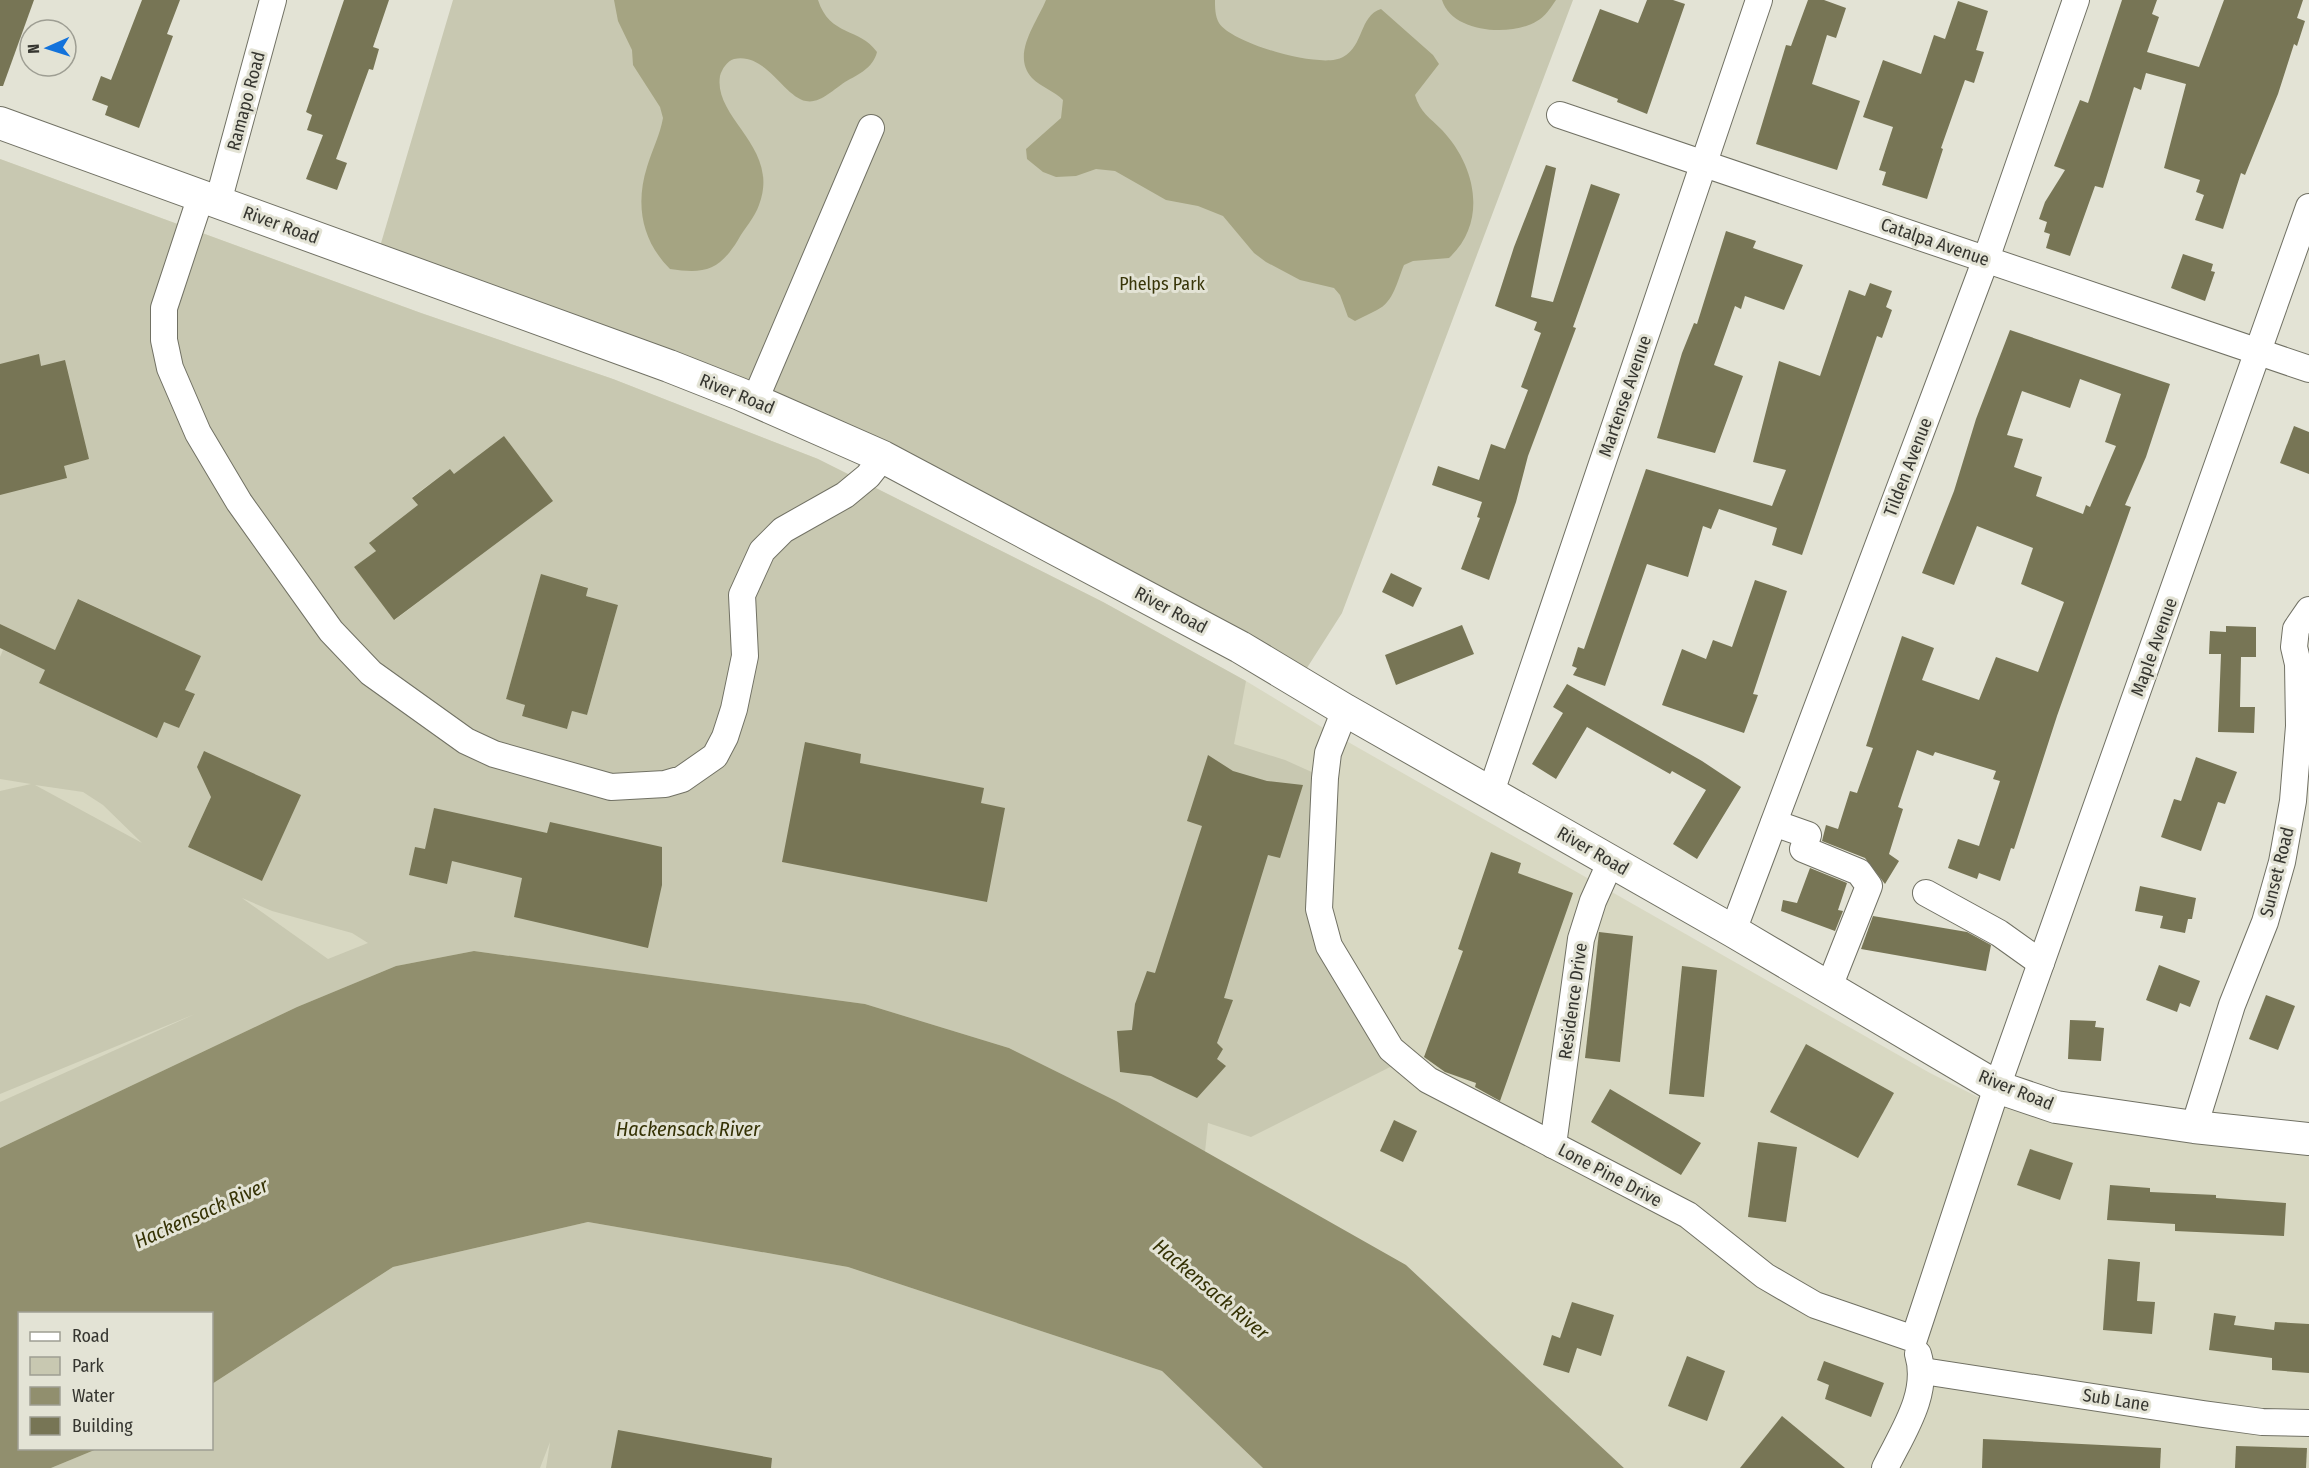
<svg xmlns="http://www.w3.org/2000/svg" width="2309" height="1468" font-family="'Fira Sans Condensed',sans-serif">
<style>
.built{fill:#d8d8c2;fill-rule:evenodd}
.green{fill:#c8c8b1;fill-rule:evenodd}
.forest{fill:#a5a482}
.water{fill:#918f6e}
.building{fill:#777555;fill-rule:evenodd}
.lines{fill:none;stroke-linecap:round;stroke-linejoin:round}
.minor-casing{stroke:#717164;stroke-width:28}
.major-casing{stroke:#717164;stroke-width:34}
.minor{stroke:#fff;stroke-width:26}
.major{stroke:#fff;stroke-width:32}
.labels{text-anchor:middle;stroke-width:6;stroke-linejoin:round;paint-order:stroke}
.street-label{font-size:18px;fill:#363630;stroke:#e3e3d5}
.park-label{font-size:18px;fill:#393609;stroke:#e3e3d5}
.water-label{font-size:20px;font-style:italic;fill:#353204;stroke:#e3e3d5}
</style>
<rect width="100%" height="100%" fill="#e3e3d5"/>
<!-- built -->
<path class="built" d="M0,159L421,313L613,379L818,459L1103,602L1246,681L1320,726L1930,1073L1984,1100L2309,1138V1468H1624L1406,1265L1302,1468H0ZM20,1314H212V1448H20Z"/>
<!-- green -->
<g class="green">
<path d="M453,0H1573L1342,613L1298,682L999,519L376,260Z"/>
<path d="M0,159L421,313L613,379L818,459L1103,602L1246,681L1234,744L1285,760L1325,778L1319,909L1404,1060L1251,1137L1208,1123L1205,1152L1109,1098L1009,1048L865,1004L474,951L396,966L297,1007L0,1148V1102L195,1014L0,1094V791L31,784L0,779V657L3,650L179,728L195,695L185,690L200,656L79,599L55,650L0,624ZM504,436L552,500L395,620L354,567L376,551L370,542L390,527L424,513L412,497L450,469L460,482L480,454ZM541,575L587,587L586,596L618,605L587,715L572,711L567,729L522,716L525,705L506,699ZM35,785L83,792L103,805L142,843ZM300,795L262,881L188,847L211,797ZM242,898L272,911L352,933L368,943L328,959Z"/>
<path d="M588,1222L848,1267L1162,1371L1263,1468H546L550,1442L540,1468H51L97,1449L212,1448V1384L393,1267Z"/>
</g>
<!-- forest -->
<g class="forest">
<path d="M614,0H818C830,37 859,27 877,52C873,68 859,74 845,82C834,89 820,104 806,101C784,97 766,52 734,59C727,61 722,69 720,76C713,119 781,147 759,205C755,217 744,229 738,240C719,271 704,274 670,269C642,241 635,205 647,167C652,150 660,135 663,118L660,107L633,65L632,50L618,21Z"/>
<path d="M1046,0H1215C1215,7 1215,16 1219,23C1231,43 1322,70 1343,57C1364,46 1359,16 1381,9L1433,55L1439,64L1415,95C1420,112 1430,118 1442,130C1476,166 1488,222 1449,258L1413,261L1404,265C1397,281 1394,302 1377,310C1370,314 1362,317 1355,321L1348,317L1340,295L1334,288L1300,280L1266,262L1254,253L1223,216L1198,206L1166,200L1115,171L1096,169L1076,176L1056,177L1043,172L1027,159L1026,149L1061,118L1063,100C1054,91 1041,87 1032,78C1011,55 1036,24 1046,0Z"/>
<path d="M1442,0H1556C1551,7 1545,17 1537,21C1511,37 1452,33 1442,0Z"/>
</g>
<!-- water -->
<path class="water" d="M474,951L865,1004L1009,1048L1116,1101L1406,1265L1624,1468H1263L1162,1371L848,1267L588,1222L393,1267L212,1384V1314H20V1448L97,1449L51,1468H0V1148L297,1007L396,966Z"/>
<!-- building -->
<g class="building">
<path d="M0,0H34L3,86H0Z"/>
<path d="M142,0H180L167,34L173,36L139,128L105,115L108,106L92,100L101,76L111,80Z"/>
<path d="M344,0H389L373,47L379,49L373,70L369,69L336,159L347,163L337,190L306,179L323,135L307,130L312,115L306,112Z"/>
<path d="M1647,0H1673L1685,4L1647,114L1617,102L1618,99L1572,81L1600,9L1638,23Z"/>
<path d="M1808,0H1824L1846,8L1836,38L1827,35L1812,84L1860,101L1837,170L1756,144L1786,45L1791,46Z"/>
<path d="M2122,0H2157L2152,14L2159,17L2147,52L2199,67L2224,0H2303L2297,18L2305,21L2297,46L2294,44L2278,94L2245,175L2241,173L2223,229L2195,220L2204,195L2196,192L2200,180L2164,168L2186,84L2146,73L2141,90L2134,87L2103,188L2095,186L2070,256L2046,248L2050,234L2044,232L2047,222L2039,219L2045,202L2065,170L2054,166L2080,100L2088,103Z"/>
<path d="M1958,1L1988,11L1976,50L1984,52L1974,83L1965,80L1941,148L1943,149L1927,199L1882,185L1886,172L1879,170L1893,127L1863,117L1883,60L1921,74L1934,35L1945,39Z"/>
<path d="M1546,165L1556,168L1531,297L1553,302L1591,184L1620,194L1573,327L1576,328L1528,456L1516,502L1489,580L1461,569L1480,518L1477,517L1482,502L1432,485L1438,466L1479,480L1491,444L1505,449L1528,390L1521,387L1541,333L1534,330L1537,322L1495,306L1514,247Z"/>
<path d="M1726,231L1756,241L1753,248L1803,265L1784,310L1745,296L1741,309L1735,306L1714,365L1743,376L1715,453L1657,438L1682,353L1694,323L1697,324Z"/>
<path d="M2183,254L2213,264L2211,271L2215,272L2205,301L2171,288Z"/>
<path d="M1870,283L1892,291L1886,307L1892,310L1882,338L1877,336L1802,555L1772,545L1777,528L1719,509L1711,529L1703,526L1688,577L1647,564L1605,686L1573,675L1577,668L1572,666L1578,647L1584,649L1646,469L1772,506L1786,470L1753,462L1779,361L1820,376L1849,290L1865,296Z"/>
<path d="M2010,330L2170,384L2146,457L2125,505L2131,507L2057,716L2014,849L2011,848L2000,881L1979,873L1977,879L1948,868L1958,839L1979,846L2000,781L1993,779L1996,771L1935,752L1933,756L1917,750L1898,807L1903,809L1889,854L1899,861L1885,884L1865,858L1822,841L1826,825L1838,829L1850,791L1857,793L1873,748L1866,746L1902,636L1934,648L1922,680L1979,700L1996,657L2038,672L2064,602L2021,584L2033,548L1977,526L1954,585L1922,573L1954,491L1976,419ZM2080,379L2121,394L2105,442L2116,446L2090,507L2086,505L2083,514L2036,496L2042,477L2014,467L2023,439L2007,435L2022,391L2070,408Z"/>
<path d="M39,354L41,366L65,360L89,459L64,466L67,478L0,495V364Z"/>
<path d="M2294,426L2309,432V474L2280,463Z"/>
<path d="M504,436L553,501L394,620L354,567L376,551L369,543L418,505L412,498L450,469L454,474Z"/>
<path d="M1391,573L1422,588L1413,607L1382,592Z"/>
<path d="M541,574L588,588L586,596L618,605L587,715L572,711L567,729L522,716L525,705L506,699Z"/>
<path d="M1755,580L1787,591L1753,694L1758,695L1744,733L1662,705L1682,649L1706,659L1713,640L1732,647Z"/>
<path d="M78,599L201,656L185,690L195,694L179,728L164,722L157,738L39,683L45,670L0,648V624L55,650Z"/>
<path d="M1462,625L1474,654L1396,685L1385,655Z"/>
<path d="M2226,626L2256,627V657H2241L2240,707H2255L2254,733L2218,732L2221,654H2209L2210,631L2226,632Z"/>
<path d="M1567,684L1702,761L1741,787L1697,859L1673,844L1706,790L1672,771L1670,774L1587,727L1556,779L1532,764L1563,713L1553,707Z"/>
<path d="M805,742L861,754L860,763L984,788L981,803L1005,808L987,902L782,862Z"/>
<path d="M204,751L301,795L262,881L188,847L211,797L197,767Z"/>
<path d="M1208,755L1233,771L1267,781L1303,785L1280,858L1268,855L1224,998L1233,1000L1217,1043L1223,1049L1217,1059L1226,1066L1197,1098L1151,1076L1120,1072L1117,1031L1132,1030L1135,1004L1147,971L1155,973L1202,826L1187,821Z"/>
<path d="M2196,757L2237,772L2225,804L2218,802L2201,851L2161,837L2174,799L2181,801Z"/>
<path d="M434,808L547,833L550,822L662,847V885L648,948L514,917L522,878L452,861L447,884L409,875L415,847L425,849Z"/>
<path d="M1491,852L1521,863L1518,873L1573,893L1500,1101L1475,1087L1476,1083L1445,1072L1424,1057L1463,951L1458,949Z"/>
<path d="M1810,868L1847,883L1838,910L1843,911L1835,931L1781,911L1783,900L1797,903Z"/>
<path d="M2140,886L2196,898L2192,919H2188L2185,933L2160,928L2163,916L2135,911Z"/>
<path d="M1873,916L1967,932L1991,945L1986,971L1861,949Z"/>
<path d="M1599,932L1633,936L1620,1062L1585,1058Z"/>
<path d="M2159,965L2200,981L2190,1007L2180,1003L2177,1012L2146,1000Z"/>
<path d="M1682,966L1717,970L1704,1097L1669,1094Z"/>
<path d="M2266,995L2295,1006L2278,1050L2249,1039Z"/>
<path d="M2070,1020L2096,1021L2095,1027L2104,1028L2101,1061L2068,1059Z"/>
<path d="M1806,1044L1894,1093L1858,1158L1770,1112Z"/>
<path d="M1610,1089L1701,1143L1681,1175L1591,1122Z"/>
<path d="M1394,1120L1417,1131L1403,1162L1380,1151Z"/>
<path d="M1758,1142L1797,1147L1786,1222L1748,1217Z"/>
<path d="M2030,1149L2073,1163L2060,1200L2017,1185Z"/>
<path d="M2110,1185L2150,1188V1192L2216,1195V1198L2286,1203L2284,1236L2175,1231V1224L2107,1220Z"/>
<path d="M2108,1259L2140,1262L2137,1301L2155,1302L2152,1334L2103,1330Z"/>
<path d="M1572,1302L1614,1315L1601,1356L1577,1348L1569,1373L1543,1365L1552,1335L1560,1338Z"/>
<path d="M2214,1313L2236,1316L2234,1325L2274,1330L2275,1322L2309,1324V1373L2272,1370V1358L2209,1350Z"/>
<path d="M1687,1356L1725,1371L1707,1421L1668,1406Z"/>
<path d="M1824,1361L1884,1383L1871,1417L1825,1399L1829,1385L1817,1380Z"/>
<path d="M1782,1416L1845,1468H1740Z"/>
<path d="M618,1430L772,1458L771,1468H611Z"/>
<path d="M1983,1439L2161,1448L2160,1468H1982Z"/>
<path d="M2236,1446L2307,1448L2306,1468H2235Z"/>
</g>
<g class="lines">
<defs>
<g id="minor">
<path d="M1560,115L2309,369"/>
<path d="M201,196L164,308V340L170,368L198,433L239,502L331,631L371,673L466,741L494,754L611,787L665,784L682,779L715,756L725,737L734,709L745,656L742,595L762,551L783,530L845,495L868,476L883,457"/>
<path d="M218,202L273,0"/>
<path d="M755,400L871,128"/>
<path d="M1345,710L1328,753L1325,778L1319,909L1329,946L1391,1049L1428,1080L1688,1215L1765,1276L1815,1305L1914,1339L1997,1087L2309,207"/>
<path d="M1491,792L1759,0"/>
<path d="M1774,823L1808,835L1803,849L1859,872L1869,886L1829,987"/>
<path d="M1926,893L1999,933L2041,963"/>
<path d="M1733,931L1986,259L2076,0"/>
<path d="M2194,1127L2232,1005L2265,922L2282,862L2293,801L2299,726L2298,664L2294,647L2296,629L2309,610"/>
<path d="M1553,1145L1581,939L1593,901L1611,861"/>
<path d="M1923,1371L2203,1414L2262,1422L2309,1423"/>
<path d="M1885,1468C1902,1433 1930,1394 1918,1354"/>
</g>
<path id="major" d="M0,123L669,366L740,394L883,457L1240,647L1345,710L1733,931L1997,1087L2056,1107L2194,1127L2309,1139"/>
</defs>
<!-- minor casing -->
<use href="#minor" class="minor-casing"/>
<!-- major casing -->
<use href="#major" class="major-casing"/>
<!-- minor -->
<use href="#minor" class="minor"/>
<!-- major -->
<use href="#major" class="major"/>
</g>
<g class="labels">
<!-- street labels -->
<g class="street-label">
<text transform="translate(246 101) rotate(-75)" y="6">Ramapo Road</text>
<text transform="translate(281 225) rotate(20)" y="6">River Road</text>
<text transform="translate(1935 242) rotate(19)" y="6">Catalpa Avenue</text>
<text transform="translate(737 394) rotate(22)" y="6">River Road</text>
<text transform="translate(1625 396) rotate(-71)" y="6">Martense Avenue</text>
<text transform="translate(1908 467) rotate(-69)" y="6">Tilden Avenue</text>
<text transform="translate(1171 610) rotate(28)" y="6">River Road</text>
<text transform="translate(2154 647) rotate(-70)" y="6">Maple Avenue</text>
<text transform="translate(1593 851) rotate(30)" y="6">River Road</text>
<text transform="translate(2277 872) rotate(-76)" y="6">Sunset Road</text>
<text transform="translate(1573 1001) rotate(-82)" y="6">Residence Drive</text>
<text transform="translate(2016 1090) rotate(22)" y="6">River Road</text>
<text transform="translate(1610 1175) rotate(28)" y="6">Lone Pine Drive</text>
<text transform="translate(2116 1400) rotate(9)" y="6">Sub Lane</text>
</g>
<!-- park labels -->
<g class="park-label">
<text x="1162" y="290">Phelps Park</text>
</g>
<!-- water labels -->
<g class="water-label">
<text x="688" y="1136">Hackensack River</text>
<text transform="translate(201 1213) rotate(-24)" y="7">Hackensack River</text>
<text transform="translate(1211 1289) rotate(40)" y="7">Hackensack River</text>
</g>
</g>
<!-- legend -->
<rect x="18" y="1312" width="195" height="138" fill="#e3e3d5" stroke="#9e9e93" stroke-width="1.5"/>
<rect x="30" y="1332" width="30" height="9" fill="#ffffff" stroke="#9e9e93" stroke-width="1.5"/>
<text x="72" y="1342" font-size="18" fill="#363630">Road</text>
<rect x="30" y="1357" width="30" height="18" fill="#c8c8b1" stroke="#9e9e93" stroke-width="1.5"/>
<text x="72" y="1372" font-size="18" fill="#363630">Park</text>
<rect x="30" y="1387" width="30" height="18" fill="#918f6e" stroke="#9e9e93" stroke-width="1.5"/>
<text x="72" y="1402" font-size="18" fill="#363630">Water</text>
<rect x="30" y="1417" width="30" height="18" fill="#777555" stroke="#9e9e93" stroke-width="1.5"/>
<text x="72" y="1432" font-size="18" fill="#363630">Building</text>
<!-- north arrow -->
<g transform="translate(48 48) rotate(267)"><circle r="28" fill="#e3e3d5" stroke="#9e9e93" stroke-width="1.5"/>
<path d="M0-4.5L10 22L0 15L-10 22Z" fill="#1272db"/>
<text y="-9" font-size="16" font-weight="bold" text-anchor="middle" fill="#363630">N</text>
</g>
</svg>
